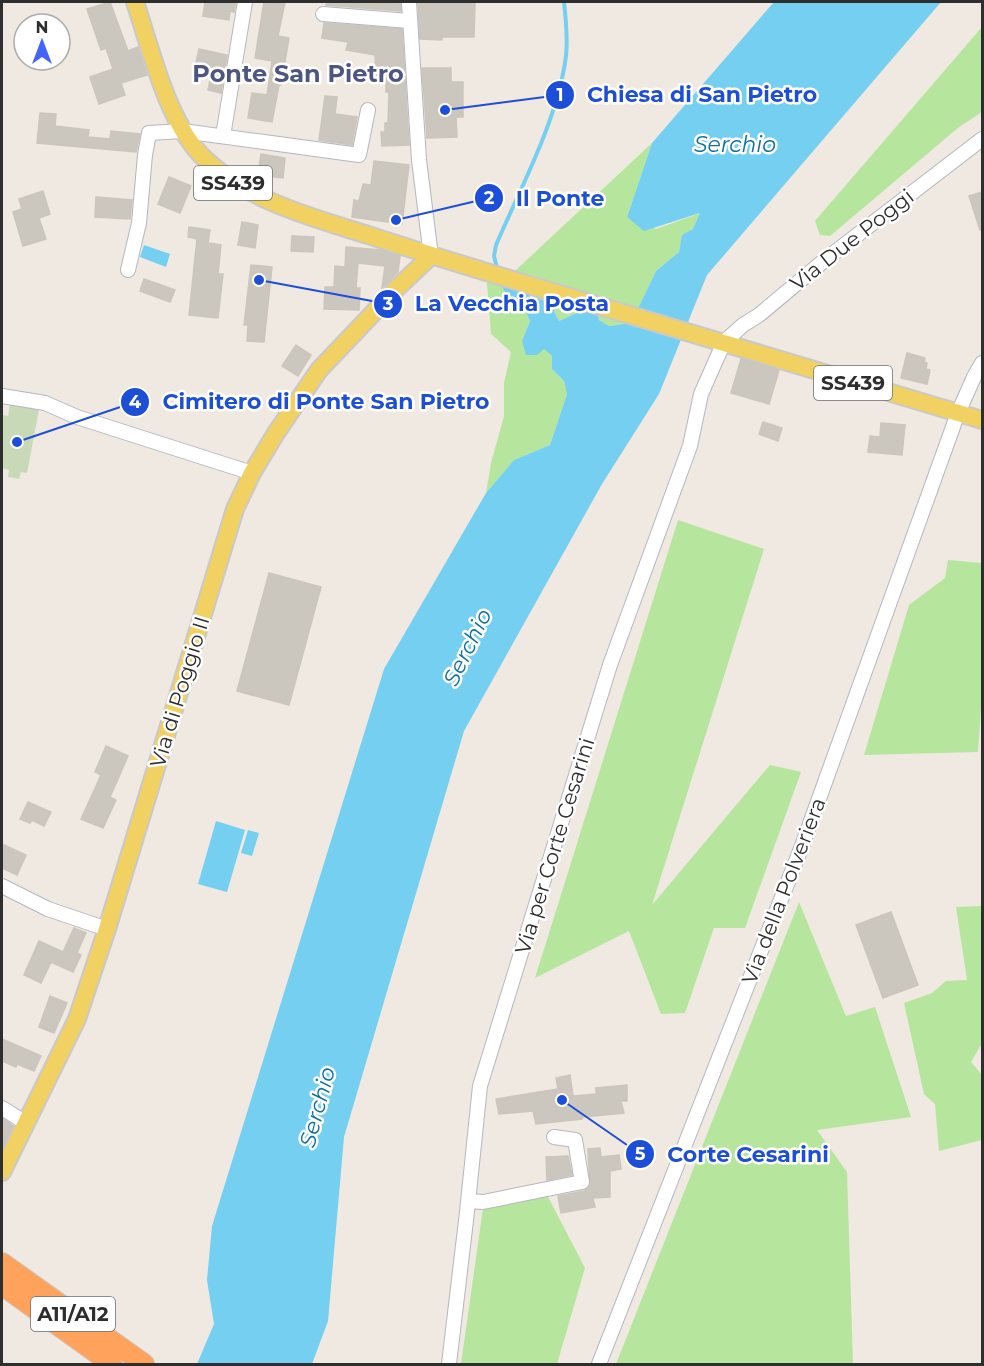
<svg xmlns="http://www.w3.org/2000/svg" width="984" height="1366" font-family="Montserrat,sans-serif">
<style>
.green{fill:#b6e59e}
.cemetery{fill:#c8d9b8}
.water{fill:#75cff0}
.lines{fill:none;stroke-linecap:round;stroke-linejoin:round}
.stream{stroke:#75cff0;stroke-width:4}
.building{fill:#cbc7bf;stroke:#cbc5ba;stroke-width:1.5}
.minor-casing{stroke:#b4b7c1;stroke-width:16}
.major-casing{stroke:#c9c9c9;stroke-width:20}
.highway-casing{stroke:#c9c9c9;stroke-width:22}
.minor{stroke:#fff;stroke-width:14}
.major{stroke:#f2d163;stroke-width:16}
.highway{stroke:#ffa35c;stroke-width:20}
.labels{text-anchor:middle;stroke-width:5;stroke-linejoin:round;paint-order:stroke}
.shield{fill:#fff;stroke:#6d6d6d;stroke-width:1.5}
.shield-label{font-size:20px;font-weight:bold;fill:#2e2e2e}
.street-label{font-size:21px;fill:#2e2e2e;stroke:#fff}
.water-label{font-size:22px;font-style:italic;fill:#0d6fa3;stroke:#fff}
.quarter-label{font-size:24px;font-weight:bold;fill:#4d5680;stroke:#fff}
.leader{fill:none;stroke:#1d4ed8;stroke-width:2}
.callout-dot{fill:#1d4ed8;stroke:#fff;stroke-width:2}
.mark-label{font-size:18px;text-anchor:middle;font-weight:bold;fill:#fff}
.callout-label{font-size:22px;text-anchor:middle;font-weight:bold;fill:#1d4ed8;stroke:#fff;stroke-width:5;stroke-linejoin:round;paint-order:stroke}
</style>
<rect width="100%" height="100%" fill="#efe9e1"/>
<!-- green -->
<g class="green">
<path d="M982,27V112L959,127L830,236L820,235L815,221Z"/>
<path d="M652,143L627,217L656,229L701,213L693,229L682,236L679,252L656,271L631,323L609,326L599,320L597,307L588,308L559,321L554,311L566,294L553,295L545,301L529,296L535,281L518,291L502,285L512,306L526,312L530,321L522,341L544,349L552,356V369L564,381L567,394L550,445L514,460L486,493L491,463L504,416V383L511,352L491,334L487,283L501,284Z"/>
<path d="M678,520L764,549L652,905L770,765L801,772L745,928H714L685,1013L661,1014L629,931L535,978Z"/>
<path d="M948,560L982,563V693L978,752L864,755L909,605L945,578Z"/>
<path d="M799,902L846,1016L875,1007L911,1117L817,1130L847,1172L853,1364H616Z"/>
<path d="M982,906V1043L971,1062L982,1075V1140L939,1151L935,1104L924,1094L904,1003L932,993L946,981L967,980L956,907Z"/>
<path d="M485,1194L547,1195L585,1268L557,1364H461Z"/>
</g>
<!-- cemetery -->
<path class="cemetery" d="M10,404L39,409L27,473L21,472L19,479L8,477L9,470L2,468V415L8,416Z"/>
<!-- water -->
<g class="water">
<path d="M774,2H941L707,275L659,394L602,484L464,731L344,1137L328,1321L312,1364H197L214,1324L207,1280L212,1226L384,669L486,493L514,460L550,445L567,394L564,381L552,369V356L544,349L537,355H526L522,341L530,321L526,312L512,306L501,284L518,290L522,278L536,281L529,296L545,301L553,295L567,293L554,311L559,321L588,308L597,307L599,320L609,326L631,323L656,271L679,252L682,235L693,229L700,213L644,231L627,217L652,143Z"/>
<path d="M144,245L170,254L166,267L140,257Z"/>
<path d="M216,821L245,830L227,892L198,884Z"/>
<path d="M248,830L259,833L252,856L241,853Z"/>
</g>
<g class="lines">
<!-- stream -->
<path class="stream" d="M498,272L494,256L496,245C521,187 558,119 566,56C568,38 566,20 564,2"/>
</g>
<!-- building -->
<g class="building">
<path d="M110,2L128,51L138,47L147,75L121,83L125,95L99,104L90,77L113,69L106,48L101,50L87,9Z"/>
<path d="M205,2H236L234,12L230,11L229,20L203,16Z"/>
<path d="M264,2H285L278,36L289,38L281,85H279L272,122L248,118L252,93L267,95L272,61L255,58Z"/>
<path d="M327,2H400L401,11L326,5Z"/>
<path d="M418,2H475L474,37H442V40L420,39Z"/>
<path d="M324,23L402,29L409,145L382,146L381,132H385V123H388L389,92H386V81H376L375,55L346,50L348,42L322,38Z"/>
<path d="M199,49L227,55L221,93L208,90L212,70L195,67Z"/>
<path d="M422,68H451V82H463V117H456L457,137L427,138Z"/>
<path d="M325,96L337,97L335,114L357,117L352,145L319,140Z"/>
<path d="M40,113L56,114L55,126L89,130L88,137L110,139L111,131L140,134L136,152L37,143Z"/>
<path d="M261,154L285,158L283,178L258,175Z"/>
<path d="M374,161L409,165L402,224L352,217L354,200L359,201L363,184L371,185Z"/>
<path d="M169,177L191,186L180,213L158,204Z"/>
<path d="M43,191L50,214L39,218L46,239L23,246L13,212L22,209L19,199Z"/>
<path d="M982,192V230H980L969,196Z"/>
<path d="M96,197L132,200L130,219L95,217Z"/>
<path d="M242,222L258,225L255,248L238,245Z"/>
<path d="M189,227L210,230L208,243L221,245L218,274H223L218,318L189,315L197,239L188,237Z"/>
<path d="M292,236L314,237L313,252L291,251Z"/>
<path d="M346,247L381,250L400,256L398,272L382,288L385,266L358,263L356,288H360L359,310L324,309L325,287H334L335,266L345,267Z"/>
<path d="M251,265L272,267L264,342L247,341L248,325H244Z"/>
<path d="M144,279L175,290L170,302L140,291Z"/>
<path d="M296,345L311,355L298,376L282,366Z"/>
<path d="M907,353L925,358L924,362L927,363L926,369L930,370L927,384L901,378Z"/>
<path d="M741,359L779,370L769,404L731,393Z"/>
<path d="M763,422L782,428L778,441L759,434Z"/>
<path d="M881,423L905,425L902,455L868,452L870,436L880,437Z"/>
<path d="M269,573L321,587L289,705L237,691Z"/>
<path d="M106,746L128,756L110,797L116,800L103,828L81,819L101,775L95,772Z"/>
<path d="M28,802L51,812L44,826L32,820L30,823L20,819Z"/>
<path d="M2,844L26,855L17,875L2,868Z"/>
<path d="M891,912L918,985L883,998L856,925Z"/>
<path d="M74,928L86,933L77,953L81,955L73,972L51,962L41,983L24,975L39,941L63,952Z"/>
<path d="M50,996L67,1003L54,1033L39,1027Z"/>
<path d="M2,1039L41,1056L34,1071L17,1064L16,1067L2,1061Z"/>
<path d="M570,1075L573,1096L596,1094V1088L627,1085V1101H621L624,1113L583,1117L582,1119L536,1124L533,1111L499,1114L496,1099L558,1089L556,1078Z"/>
<path d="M2,1118L13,1126L2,1149Z"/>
<path d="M600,1148L601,1157L619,1155L621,1169L610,1171V1197L593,1198L595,1207L561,1213L558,1196L584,1191L590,1186L588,1149Z"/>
<path d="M568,1156L572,1175L547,1180L546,1157Z"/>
</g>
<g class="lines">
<defs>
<g id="minor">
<path d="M409,2L419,160L431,256"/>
<path d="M323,14L409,21"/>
<path d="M223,136L245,2"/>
<path d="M128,270L139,223L145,155L149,133L183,131L359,155L368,110"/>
<path d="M2,396L45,403L77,417L252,473"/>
<path d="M2,886L48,909L107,929"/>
<path d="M2,1108L26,1123"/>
<path d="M469,1201L483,1202L582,1182L575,1140L554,1137"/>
<path d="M449,1364L467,1212L480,1086L610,665L690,446L701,394L724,342L743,325L759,315L826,259L982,139"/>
<path d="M599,1364L802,846L958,413L974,377L982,363"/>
</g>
<g id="major">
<path d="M135,2C151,49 168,126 206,160C251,202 311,217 368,235C420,252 473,268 526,284C678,329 830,374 982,420"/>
<path d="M2,1172L77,1019L107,929L235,509L252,473L276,433L319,370L398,287L431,256"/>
</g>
<g id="highway">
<path d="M2,1263L144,1364"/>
<path d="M2,1285L112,1364"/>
</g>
</defs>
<!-- minor casing -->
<use href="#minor" class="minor-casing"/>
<!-- major casing -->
<use href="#major" class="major-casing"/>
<!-- highway casing -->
<use href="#highway" class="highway-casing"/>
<!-- minor -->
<use href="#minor" class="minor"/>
<!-- major -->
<use href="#major" class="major"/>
<!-- highway -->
<use href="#highway" class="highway"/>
</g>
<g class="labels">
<!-- shield labels -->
<g class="shield">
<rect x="194" y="166" width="78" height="34" rx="4.5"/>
<rect x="814" y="366" width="78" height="34" rx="4.5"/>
<rect x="31" y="1297" width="84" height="34" rx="4.5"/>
</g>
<g class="shield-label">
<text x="233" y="190">SS439</text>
<text x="853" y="390">SS439</text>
<text x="73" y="1321">A11/A12</text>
</g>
<!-- street labels -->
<g class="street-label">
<text transform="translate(852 240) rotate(-38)" y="7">Via Due Poggi</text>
<text transform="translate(180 692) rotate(-73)" y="7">Via di Poggio II</text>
<text transform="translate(555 846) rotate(-73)" y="7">Via per Corte Cesarini</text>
<text transform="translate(784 891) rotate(-69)" y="7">Via della Polveriera</text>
</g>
<!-- water labels -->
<g class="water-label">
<text x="735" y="152">Serchio</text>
<text transform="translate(467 647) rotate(-64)" y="8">Serchio</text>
<text transform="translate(317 1107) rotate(-75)" y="8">Serchio</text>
</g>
<!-- quarter labels -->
<g class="quarter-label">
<text x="298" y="82">Ponte San Pietro</text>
</g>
</g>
<!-- callouts -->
<path class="leader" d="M445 110L560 95M396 220L489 198M259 280L388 304M17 442L135 402M562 1100L640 1154"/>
<g class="callout-dot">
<circle cx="445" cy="110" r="6"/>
<circle cx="396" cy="220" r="6"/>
<circle cx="259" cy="280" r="6"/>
<circle cx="17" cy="442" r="6"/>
<circle cx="562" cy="1100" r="6"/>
<circle cx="560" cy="95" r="15"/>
<circle cx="489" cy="198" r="15"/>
<circle cx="388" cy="304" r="15"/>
<circle cx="135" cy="402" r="15"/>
<circle cx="640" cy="1154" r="15"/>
</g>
<g class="mark-label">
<text x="560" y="101">1</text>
<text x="489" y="204">2</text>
<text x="388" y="310">3</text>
<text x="135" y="408">4</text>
<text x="640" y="1160">5</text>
</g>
<g class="callout-label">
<text x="702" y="102">Chiesa di San Pietro</text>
<text x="560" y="206">Il Ponte</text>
<text x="512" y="311">La Vecchia Posta</text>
<text x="326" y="409">Cimitero di Ponte San Pietro</text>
<text x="748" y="1162">Corte Cesarini</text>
</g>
<!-- border -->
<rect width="984" height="1366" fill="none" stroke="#2e2e2e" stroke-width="6"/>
<!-- north arrow -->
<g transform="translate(42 42)"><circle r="28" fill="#ffffff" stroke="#ababab" stroke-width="1.5"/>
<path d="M0-4.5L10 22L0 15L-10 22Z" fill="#4264fb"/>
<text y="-9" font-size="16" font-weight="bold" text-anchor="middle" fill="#2e2e2e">N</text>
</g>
</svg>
